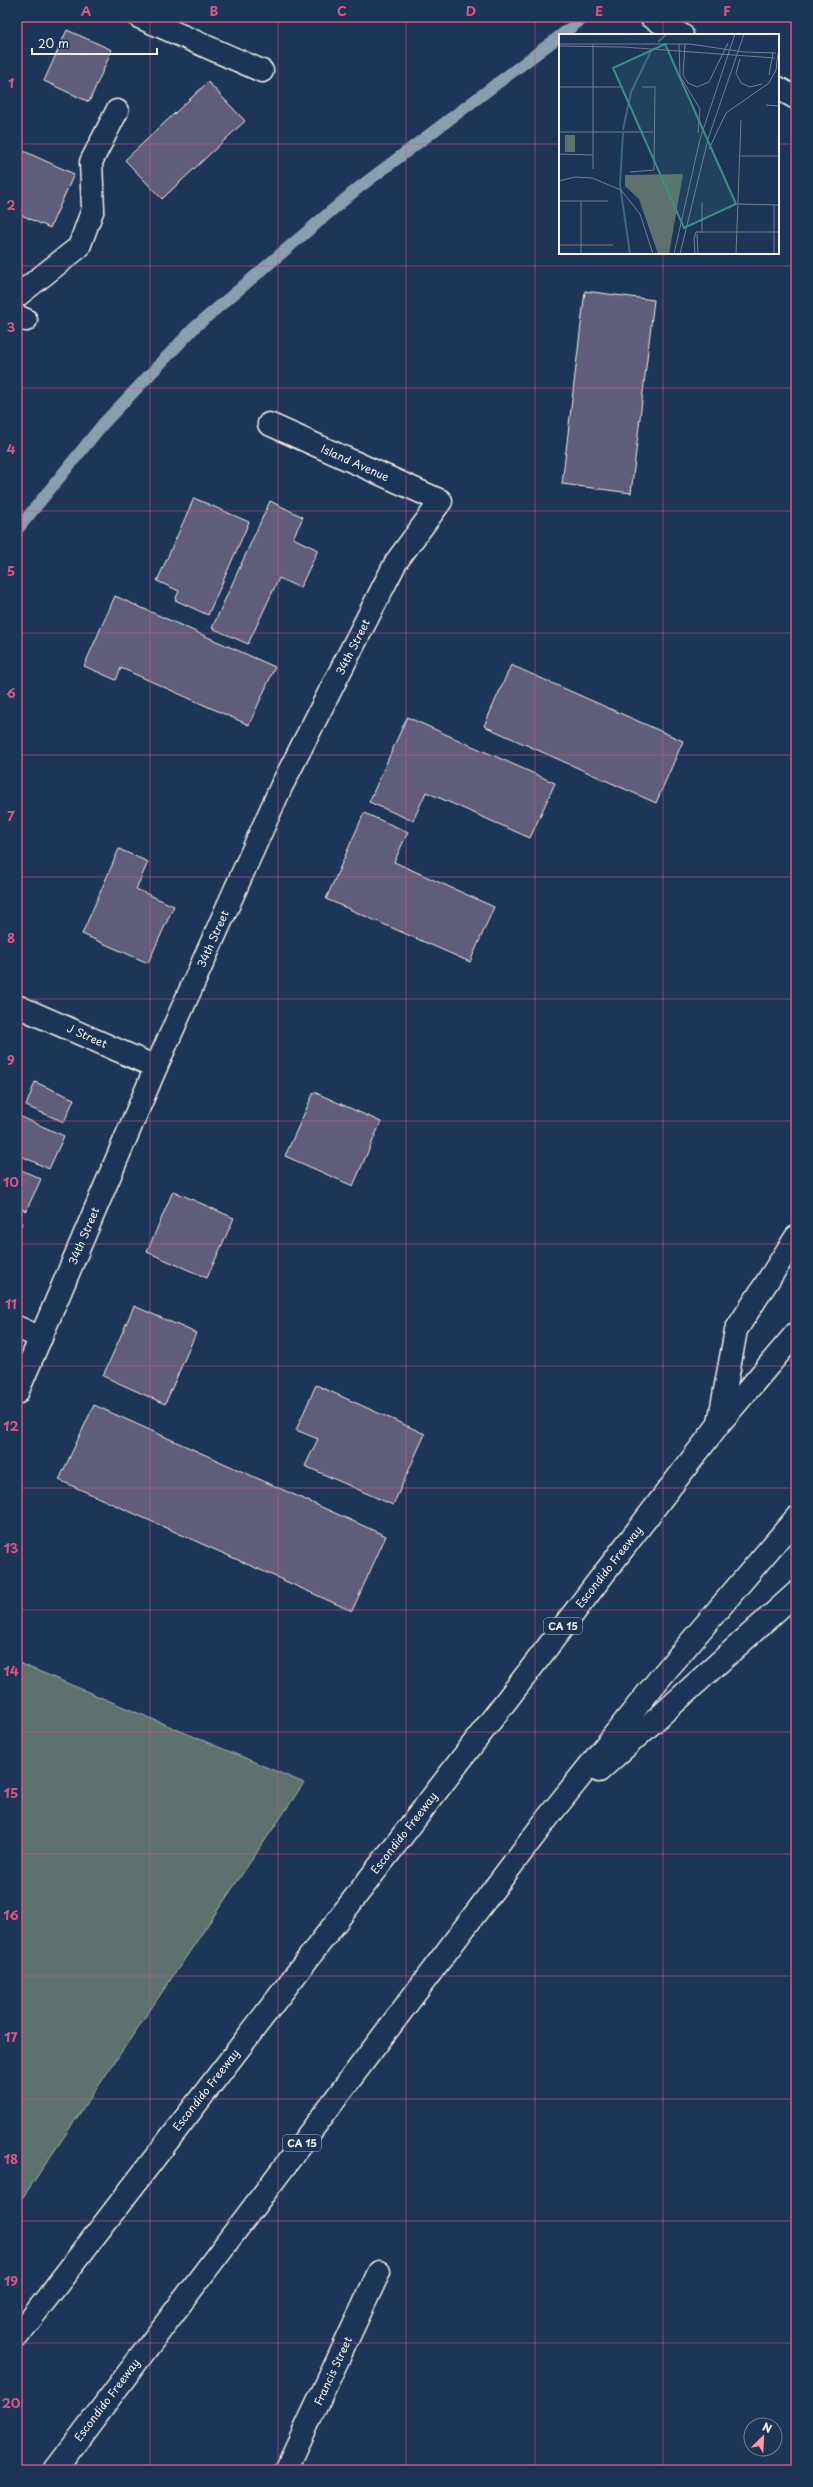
<svg xmlns="http://www.w3.org/2000/svg" width="813" height="2487" font-family="'Playpen Sans',sans-serif">
<style>
.green{fill:#5d726d;stroke:#a8b2aa}
.lines{fill:none;stroke-linecap:round;stroke-linejoin:round}
.stream{stroke:#899eae;stroke-width:12}
.building{fill:#615d7a;stroke:#f4f1e8}
.lane-casing{stroke:#f4f1e8;stroke-width:25}
.street-casing{stroke:#f4f1e8;stroke-width:25}
.primary-casing{stroke:#f4f1e8;stroke-width:25}
.highway-casing{stroke:#f4f1e8;stroke-width:25}
.lane{stroke:#1d3557;stroke-width:22}
.street{stroke:#1d3557;stroke-width:22}
.primary{stroke:#1d3557;stroke-width:22}
.highway{stroke:#1d3557;stroke-width:22}
.grid{fill:none;stroke:#d15985;stroke-width:1;stroke-opacity:0.55}
.labels{text-anchor:middle;stroke-width:3;stroke-linejoin:round;paint-order:stroke}
.shield{fill:#1d3557;stroke:#b4b9bc;stroke-width:1}
.shield-label{font-size:10px;font-weight:bold;fill:#f4f1e8}
.street-label{font-size:11px;fill:#f4f1e8;stroke:#1d3557}
.inset-river{fill:none;stroke:#416788;stroke-width:2}
.inset-road{fill:none;stroke:#738091;stroke-width:1}
.view{fill:#3d8f86;fill-opacity:0.15;stroke:#3d8f86;stroke-width:2}
.inset-edge{fill:none;stroke:#f4f1e8;stroke-width:2}
.neatline{fill:none;stroke:#d15985;stroke-width:1.5}
.grid-label{font-size:13px;text-anchor:middle;font-weight:bold;fill:#d15985}
</style>
<rect width="100%" height="100%" fill="#1d3557"/>
<filter id="ink" filterUnits="userSpaceOnUse"><feTurbulence type="fractalNoise" baseFrequency=".025" numOctaves="2"/><feDisplacementMap in="SourceGraphic" scale="8" xChannelSelector="R" yChannelSelector="G"/><feConvolveMatrix kernelMatrix="1 2 1 2 8 2 1 2 1" color-interpolation-filters="sRGB"/></filter>
<g filter="url(#ink)">
<!-- green -->
<path class="green" d="M17,1662L304,1783L17,2206Z"/>
<g class="lines">
<!-- stream -->
<g class="stream">
<path d="M561,35L585,17"/>
<path d="M17,530L103,424L195,327L357,189L560,36"/>
</g>
</g>
<!-- building -->
<g class="building">
<path d="M67,30L112,50L89,102L44,81Z"/>
<path d="M208,82L245,121L162,199L125,160Z"/>
<path d="M17,148L74,174L50,228L17,213Z"/>
<path d="M585,291L654,300L631,493L562,484Z"/>
<path d="M194,498L249,522L208,615L175,600L179,591L157,581Z"/>
<path d="M270,501L303,517L293,538L318,550L300,588L279,578L248,644L212,628Z"/>
<path d="M115,596L275,667L249,725L121,668L116,680L84,666Z"/>
<path d="M511,665L683,741L656,803L484,726Z"/>
<path d="M407,717L555,783L530,838L426,792L413,821L369,802Z"/>
<path d="M364,813L408,832L394,862L494,907L470,962L326,899Z"/>
<path d="M119,849L148,862L136,889L174,906L148,963L82,934Z"/>
<path d="M35,1082L74,1099L64,1122L26,1106Z"/>
<path d="M314,1092L381,1122L353,1186L285,1156Z"/>
<path d="M17,1115L64,1136L49,1169L17,1154Z"/>
<path d="M17,1168L41,1179L26,1211L17,1207Z"/>
<path d="M173,1191L234,1218L207,1278L147,1252Z"/>
<path d="M17,1221L22,1223L17,1234Z"/>
<path d="M134,1306L196,1333L165,1404L103,1376Z"/>
<path d="M316,1385L425,1434L393,1505L305,1466L318,1439L296,1430Z"/>
<path d="M94,1405L386,1536L352,1611L59,1480Z"/>
</g>
<g class="lines">
<defs>
<g id="lane">
<path d="M139,17L262,71"/>
<path d="M17,296L79,247L93,209L91,162L117,111"/>
<path d="M17,1327L41,1338"/>
</g>
<g id="street">
<path d="M17,316L26,320"/>
<path d="M17,1006L156,1067"/>
<path d="M17,1393L156,1067L281,787L396,562L441,501L269,424"/>
<path d="M286,2470L379,2272"/>
</g>
<g id="primary">
<path d="M651,17L682,35"/>
<path d="M778,88L796,98"/>
</g>
<g id="highway">
<path d="M719,1423L736,1330L796,1237"/>
<path d="M599,1771L796,1593"/>
<path d="M17,2337L719,1424L796,1333"/>
<path d="M55,2470L549,1816L659,1679L796,1518"/>
</g>
</defs>
<!-- lane casing -->
<use href="#lane" class="lane-casing"/>
<!-- street casing -->
<use href="#street" class="street-casing"/>
<!-- primary casing -->
<use href="#primary" class="primary-casing"/>
<!-- highway casing -->
<use href="#highway" class="highway-casing"/>
<!-- lane -->
<use href="#lane" class="lane"/>
<!-- street -->
<use href="#street" class="street"/>
<!-- primary -->
<use href="#primary" class="primary"/>
<!-- highway -->
<use href="#highway" class="highway"/>
</g>
</g>
<!-- grid -->
<path class="grid" d="M150,17V2470M278,17V2470M406,17V2470M535,17V2470M663,17V35M17,144H560M778,144H796M663,253V2470M17,266H796M17,388H796M17,511H796M17,633H796M17,755H796M17,877H796M17,999H796M17,1121H796M17,1244H796M17,1366H796M17,1488H796M17,1610H796M17,1732H796M17,1854H796M17,1976H796M17,2099H796M17,2221H796M17,2343H796"/>
<g class="labels">
<!-- shield labels -->
<g class="shield">
<rect x="544" y="1618" width="38" height="16" rx="3"/>
<rect x="283" y="2135" width="38" height="16" rx="3"/>
</g>
<g class="shield-label">
<text x="563" y="1630">CA 15</text>
<text x="302" y="2147">CA 15</text>
</g>
<!-- street labels -->
<g class="street-label">
<text transform="translate(355 463) rotate(24)" y="4">Island Avenue</text>
<text transform="translate(353 647) rotate(-63)" y="4">34th Street</text>
<text transform="translate(213 939) rotate(-66)" y="4">34th Street</text>
<text transform="translate(87 1036) rotate(24)" y="4">J Street</text>
<text transform="translate(84 1236) rotate(-67)" y="4">34th Street</text>
<text transform="translate(609 1567) rotate(-52)" y="4">Escondido Freeway</text>
<text transform="translate(404 1833) rotate(-52)" y="4">Escondido Freeway</text>
<text transform="translate(206 2090) rotate(-52)" y="4">Escondido Freeway</text>
<text transform="translate(333 2371) rotate(-65)" y="4">Francis Street</text>
<text transform="translate(107 2400) rotate(-53)" y="4">Escondido Freeway</text>
</g>
</g>
<!-- overview -->
<g transform="translate(559 34)">
<rect width="220" height="220" fill="#1d3557"/>
<path d="M6,101H16V118H6ZM124,140L110,220H99L80,165L66,152V141Z" fill="#5d726d"/>
<path class="inset-river" d="M99,8L108,0M64,96L72,58L92,17M64,99L61,151L71,220"/>
<path class="inset-road" d="M0,10H131L185,18L217,19M120,10L121,42L141,75L139,99M126,10L124,41L129,49L138,53L150,48L169,9M0,12L64,13L216,24M181,25L177,39L182,49L191,53L203,50M210,41L214,19M0,53H64M207,71L220,72M0,98H94M150,115L167,79L210,49L217,36L219,19M0,120L34,121M182,122H220M34,135V10M71,138L95,136L96,53H83M0,147L16,143L33,144L62,156L81,180L94,220M0,167H49M179,170L220,171M143,197V169M137,198H220M138,200L139,220M0,211H54M22,220V167M115,220L141,105L176,0M121,220L149,105L185,0M136,220L135,205L137,198M177,220L182,86M215,220V171"/>
<path class="view" d="M106,10L177,170L125,194L54,34Z"/>
<rect width="220" height="220" class="inset-edge"/>
</g>
<!-- margin -->
<rect width="813" height="2487" fill="none" stroke="#1d3557" stroke-width="44"/>
<!-- north arrow -->
<g transform="translate(763 2437) rotate(24)"><circle r="19" fill="#1d3557" stroke="#738091"/>
<path d="M0-3L7 15L0 10L-7 15Z" fill="#ff9aa2"/>
<text y="-6" font-size="11" font-weight="bold" text-anchor="middle" fill="#f4f1e8">N</text>
</g>
<!-- scale -->
<path d="M32 48v6h125v-6" fill="none" stroke="#f4f1e8" stroke-width="2"/>
<text x="38" y="48" font-size="12" fill="#f4f1e8" stroke="#1d3557" stroke-width="3" paint-order="stroke">20 m</text>
<rect x="22" y="22" width="769" height="2443" class="neatline"/>
<g class="grid-label">
<text x="86" y="16">A</text>
<text x="214" y="16">B</text>
<text x="342" y="16">C</text>
<text x="471" y="16">D</text>
<text x="599" y="16">E</text>
<text x="727" y="16">F</text>
<text x="11" y="88">1</text>
<text x="11" y="210">2</text>
<text x="11" y="332">3</text>
<text x="11" y="454">4</text>
<text x="11" y="576">5</text>
<text x="11" y="698">6</text>
<text x="11" y="821">7</text>
<text x="11" y="943">8</text>
<text x="11" y="1065">9</text>
<text x="11" y="1187">10</text>
<text x="11" y="1309">11</text>
<text x="11" y="1431">12</text>
<text x="11" y="1553">13</text>
<text x="11" y="1676">14</text>
<text x="11" y="1798">15</text>
<text x="11" y="1920">16</text>
<text x="11" y="2042">17</text>
<text x="11" y="2164">18</text>
<text x="11" y="2286">19</text>
<text x="11" y="2408">20</text>
</g>
</svg>
